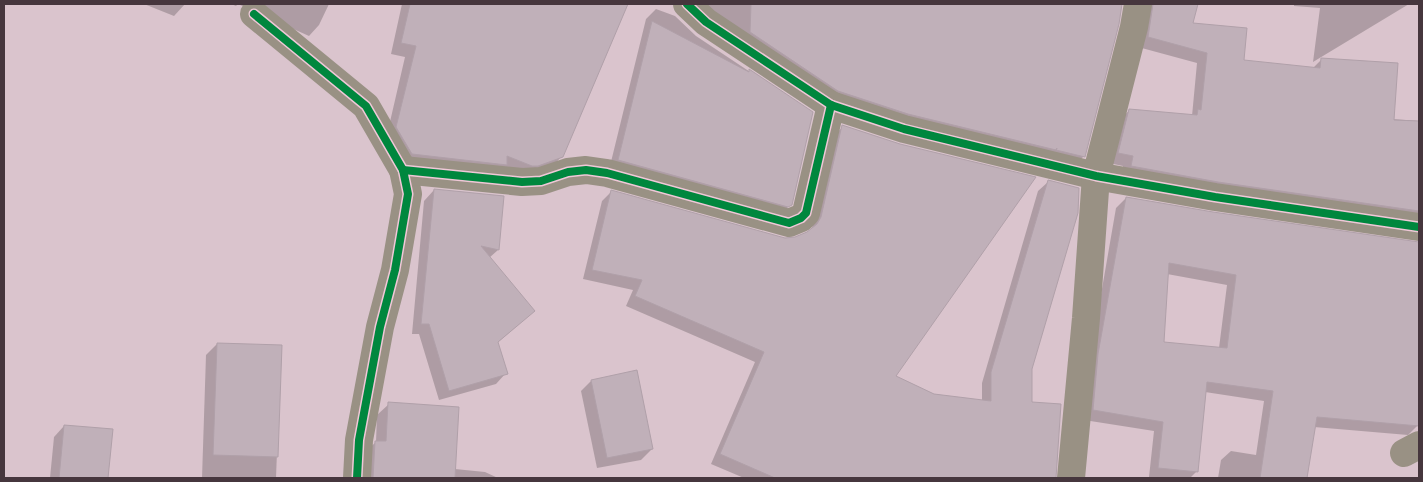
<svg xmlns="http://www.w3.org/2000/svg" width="1423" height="482" font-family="Mulish,sans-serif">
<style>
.shadow{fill:#0003;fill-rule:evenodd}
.building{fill:#c0b0b9;stroke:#b0a0a9;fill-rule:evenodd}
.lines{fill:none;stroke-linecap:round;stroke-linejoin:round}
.minor{stroke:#999184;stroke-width:28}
.cycleway-casing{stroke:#f0c8d8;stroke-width:11}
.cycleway{stroke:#00873e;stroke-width:8}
</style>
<rect width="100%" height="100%" fill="#dac4cd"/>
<!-- shadow -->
<g class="shadow">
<path d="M144,4H185L174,16Z"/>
<path d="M231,4H329L319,25L309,36L238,4L236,6Z"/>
<path d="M402,4H626L562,156L551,168L526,176L401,165L386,139L405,57L391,54Z"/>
<path d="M689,4H1121L1117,23L1084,156L1073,167L827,101Z"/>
<path d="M1139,4H1196L1191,24L1242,61L1313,68L1322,59L1392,119L1419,121V212L1410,221L1122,176L1123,166L1109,163L1119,120L1130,110L1192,116L1197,63L1138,47Z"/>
<path d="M1294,4H1409L1313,62L1320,8L1294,6Z"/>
<path d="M656,9L675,16L696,36L812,113L791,204L781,214L609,170L646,19Z"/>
<path d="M843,127L894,377L933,395L982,401V383L1038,191L1048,182L1031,369V404H1037L1039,478H744L711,464L755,362L626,306L633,290L583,279L602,201L611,192L785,239H795L809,232L812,228L833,136Z"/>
<path d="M434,190L498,250L489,258L534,311L497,343L506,373L496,384L439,400L419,334H412L424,201Z"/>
<path d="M1126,198L1403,296L1419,300V415L1418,425L1408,435L1314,427L1305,478H1218L1221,460L1231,451L1256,455L1264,401L1205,392L1197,471L1190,478L1149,477L1154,431L1084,420L1089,364L1116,208ZM1167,274L1227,285L1219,348L1162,343Z"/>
<path d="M217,344L281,346L276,478H202L206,355Z"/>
<path d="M591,381L652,449L641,460L597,468L581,391Z"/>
<path d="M389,404L455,469L485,472L498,478H362L364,453L376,442L377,415Z"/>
<path d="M64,426L111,430L107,478H50L54,437Z"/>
</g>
<!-- building -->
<g class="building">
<path d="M410,4H628L563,157L538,166H532L507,156V165L412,154L396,127L416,46L401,43Z"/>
<path d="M751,4H1122L1119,24L1085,157L1056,150L1057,148L1056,150L908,114L838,91L750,32Z"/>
<path d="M1153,4H1198L1193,23L1247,28L1244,60L1320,68L1321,58L1398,63L1394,120L1419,121V211L1218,182L1131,166L1133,156L1118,153L1129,109L1197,115L1198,109L1201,110L1207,53L1148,37Z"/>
<path d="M652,21L749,72V69L813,112L792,205L788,207L618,160Z"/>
<path d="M842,125L900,144L1036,177L896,376L934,394L991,401V372L1048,180L1079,188L1078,213L1032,369V402L1061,404L1056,478H775L720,454L764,352L635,296L642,280L592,270L611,190L785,238L795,237L807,232L817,224L821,217Z"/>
<path d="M434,189L504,196L499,250L481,246L535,311L498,342L508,374L449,391L429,324H421Z"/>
<path d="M1126,197L1213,212L1419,242V426L1317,417L1307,478H1260L1273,391L1207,382L1198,472L1158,468L1163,422L1093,410L1098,354ZM1169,263L1236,275L1227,348L1164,342Z"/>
<path d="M217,343L282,345L278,457L213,455Z"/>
<path d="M637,370L653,449L607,458L591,380Z"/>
<path d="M388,402L459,407L455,478H373L375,441H386Z"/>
<path d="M64,425L113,429L108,478H59Z"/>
</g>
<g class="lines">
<!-- minor -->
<g class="minor">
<path d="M687,4L706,22L831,105L904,129L1096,176L1215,197L1419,227"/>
<path d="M254,14L366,106L403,170L408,194L395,270L380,327L359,440L357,478"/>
<path d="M403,170L522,182L541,181L568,172L586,170L607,173L789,223L801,218L806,213L831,105"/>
<path d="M1404,453L1419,445"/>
<path d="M1071,478L1086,318L1096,176L1134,27L1138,4"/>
</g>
<defs>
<g id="cycleway">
<path d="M687,4L706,22L831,105L904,129L1096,176L1215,197L1419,227"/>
<path d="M254,14L366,106L403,170L408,194L395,270L380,327L359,440L357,478"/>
<path d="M403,170L522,182L541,181L568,172L586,170L607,173L789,223L801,218L806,213L831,105"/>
</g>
</defs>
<!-- cycleway casing -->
<use href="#cycleway" class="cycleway-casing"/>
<!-- cycleway -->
<use href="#cycleway" class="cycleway"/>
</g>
<!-- border -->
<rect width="1423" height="482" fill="none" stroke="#46363d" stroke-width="10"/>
</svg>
